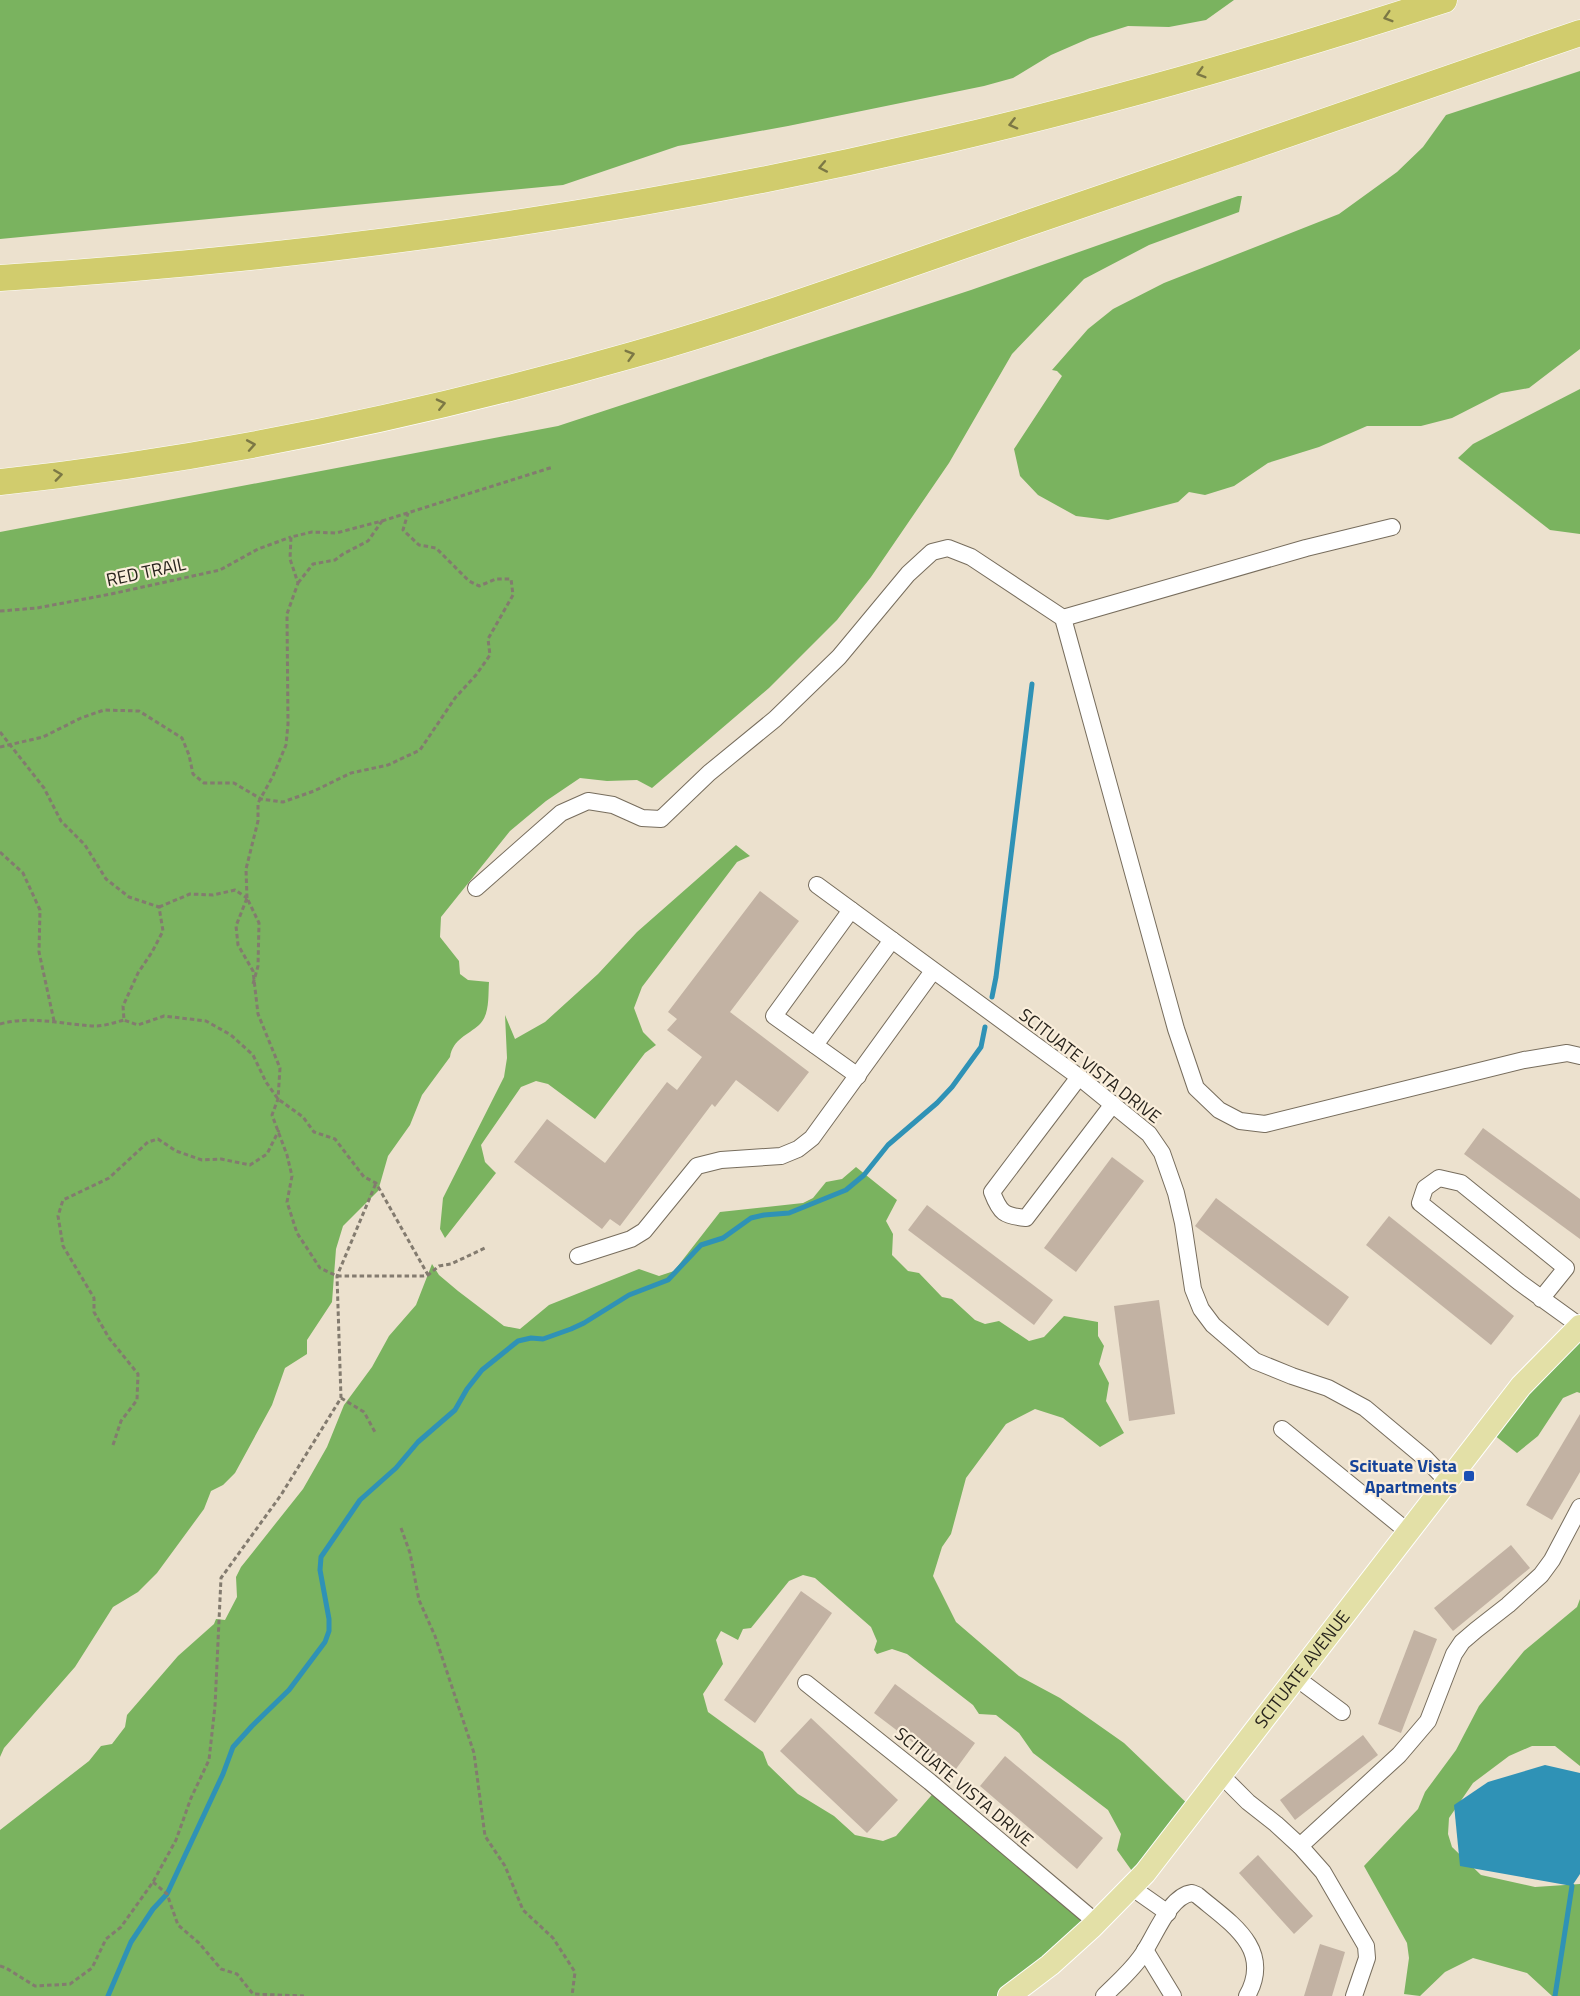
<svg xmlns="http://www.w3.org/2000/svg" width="1580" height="1996" font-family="'Titillium Web',sans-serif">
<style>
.forest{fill:#7ab35f}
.water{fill:#2f92b6}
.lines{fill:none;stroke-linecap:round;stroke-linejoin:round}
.stream{stroke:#2f92b6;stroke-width:5}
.building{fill:#c2b2a3}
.minor-casing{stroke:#776d5d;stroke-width:18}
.major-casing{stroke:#fff;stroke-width:24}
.highway-casing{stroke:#fff;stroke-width:27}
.path{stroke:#837b6f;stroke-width:3;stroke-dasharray:4.5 3;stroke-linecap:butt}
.minor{stroke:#fff;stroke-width:16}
.major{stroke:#e3e0a7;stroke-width:22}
.highway{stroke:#d1cc6d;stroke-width:26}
.oneway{stroke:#7c7845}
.transit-dot{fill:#1a4fb4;stroke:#faeedb;stroke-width:2}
.labels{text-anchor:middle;stroke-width:4.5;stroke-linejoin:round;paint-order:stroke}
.street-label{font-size:18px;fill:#28241d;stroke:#faeedb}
.transit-label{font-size:18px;font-weight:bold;fill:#164399;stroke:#faeedb;text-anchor:end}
</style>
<rect width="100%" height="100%" fill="#ece1ce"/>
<!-- forest -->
<g class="forest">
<path d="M0,0H1234L1206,20L1169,27L1128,26L1090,38L1051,55L1013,78L984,86L788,126L678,146L563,185L0,239Z"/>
<path d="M1580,71V349L1529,388L1501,393L1452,418L1421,426H1367L1319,447L1268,463L1234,486L1205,495L1189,492L1178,502L1108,520L1076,516L1038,495L1020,476L1014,449L1062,376L1057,371L1052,370L1088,329L1113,309L1164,283L1339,214L1397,172L1423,147L1446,115Z"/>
<path d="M1238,196H1242L1239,212L1149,245L1084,279L1012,354L949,463L871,577L837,620L769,688L652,788L637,780L607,781L580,778L546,801L510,831L441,917L440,937L459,961L460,974L468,980L489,982C488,996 490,1015 479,1025C468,1035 453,1039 450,1057L422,1095L410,1125L388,1156L378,1191L343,1226L336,1249L332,1302L307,1340V1354L285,1368L272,1405L235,1473L223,1485L211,1491L204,1509L157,1573L138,1592L113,1607L75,1667L4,1748L0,1757V532L558,426L971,290Z"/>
<path d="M1580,389V534L1550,530L1458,458L1473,444Z"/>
<path d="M736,845L750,856L737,862L642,987L634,1008L643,1032L656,1045L645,1053L595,1119L548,1084L536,1081L521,1087L481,1145L485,1162L496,1173L445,1238L440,1229L443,1198L504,1077L507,1058L505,1015L515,1039L545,1022L598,974L637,932Z"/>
<path d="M856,1167L897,1200L886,1221L893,1234L892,1255L908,1271L919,1273L942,1297L952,1299L975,1320L985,1324L999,1321L1029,1341L1044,1337L1064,1316L1098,1322V1336L1104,1346L1099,1364L1109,1383L1106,1401L1124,1433L1100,1447L1063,1418L1035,1409L1006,1424L966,1478L951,1534L942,1547L933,1576L956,1622L1019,1676L1060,1698L1124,1743L1194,1810L1137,1878L1117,1850L1121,1834L1108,1810L1033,1753L1019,1733L996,1715L979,1714L973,1705L907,1654L892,1649L877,1654L874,1650L877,1641L871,1627L815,1578L803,1575L789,1581L751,1628L743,1629L738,1640L721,1631L716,1640L723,1664L703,1694L708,1712L763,1752L768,1765L798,1794L834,1816L855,1835L883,1841L896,1836L937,1789L1096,1923L1011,1996H0V1830L89,1761L101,1746L112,1744L125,1727L127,1715L178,1656L214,1624L216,1619L225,1620L237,1597L236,1577L241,1567L303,1489L327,1447L344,1405L372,1367L389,1336L416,1305L432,1264L439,1275L458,1291L504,1326L520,1329L549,1305L639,1269L659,1276L674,1271L720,1212L803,1203L813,1198L826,1182L842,1179Z"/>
<path d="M1580,1330V1393L1577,1392L1563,1398L1538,1436L1517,1453L1489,1431Z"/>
<path d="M1580,1599V1766L1555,1746H1532L1509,1756L1473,1783L1449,1818L1448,1834L1452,1847L1481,1875L1535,1887L1580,1884V1996H1552L1527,1973L1473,1958L1445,1972L1420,1996L1404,1994L1409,1958L1407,1943L1364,1866L1418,1809L1425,1792L1456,1750L1479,1706L1524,1651L1577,1607Z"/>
</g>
<!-- water -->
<path class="water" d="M1545,1765L1580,1773V1874L1572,1886L1460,1866L1454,1805L1488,1782Z"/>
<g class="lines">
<!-- stream -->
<g class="stream">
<path d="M992,997L996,977L1032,684"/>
<path d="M108,1996L131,1942L153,1909L167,1894L223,1774L233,1747L252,1726L289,1690L325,1642L329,1631V1619L320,1570L321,1557L360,1500L396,1468L418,1442L455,1410L467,1389L482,1370L518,1341L531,1338L543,1339L571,1329L584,1323L629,1295L668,1280L701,1245L723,1238L751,1218L764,1215L789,1213L846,1190L864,1175L888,1145L937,1103L952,1087L981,1047L985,1027"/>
<path d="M1555,1996L1572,1886"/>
</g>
</g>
<!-- building -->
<g class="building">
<path d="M760,891L799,921L730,1012L809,1072L778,1112L736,1080L715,1107L712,1104L620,1226L610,1219L602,1229L514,1162L547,1119L605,1163L667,1082L677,1090L702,1057L667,1030L677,1019L668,1012Z"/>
<path d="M1483,1128L1580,1199V1239L1464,1154Z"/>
<path d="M1112,1157L1144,1181L1076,1272L1044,1248Z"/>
<path d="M1216,1198L1349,1297L1328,1326L1195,1226Z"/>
<path d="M927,1205L1053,1300L1034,1325L908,1230Z"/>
<path d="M1389,1216L1514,1316L1491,1345L1366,1245Z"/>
<path d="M1159,1300L1175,1414L1129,1421L1114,1306Z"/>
<path d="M1580,1414V1472L1552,1520L1526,1505Z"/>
<path d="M1511,1545L1530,1568L1453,1631L1434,1608Z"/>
<path d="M801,1591L832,1613L755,1723L724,1700Z"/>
<path d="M1414,1630L1437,1639L1401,1733L1378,1724Z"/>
<path d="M895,1684L975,1743L953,1773L874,1713Z"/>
<path d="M811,1718L898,1800L867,1833L780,1751Z"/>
<path d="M1363,1735L1378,1755L1295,1820L1280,1800Z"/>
<path d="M1005,1756L1103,1838L1077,1869L980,1786Z"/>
<path d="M1258,1855L1313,1916L1294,1934L1239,1873Z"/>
<path d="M1320,1944L1345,1952L1332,1996H1304Z"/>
</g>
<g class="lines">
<defs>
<g id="minor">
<path d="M1063,618L1306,548L1392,527"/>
<path d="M817,885L1079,1077L1149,1134L1162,1153L1176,1193L1183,1223L1193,1289L1201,1309L1213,1325L1255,1361L1292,1376L1328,1388L1365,1408L1426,1459L1447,1481"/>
<path d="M476,888L561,813L588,801L613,805L642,818L661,819L709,773L775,719L839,657L908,574L932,552L948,548L971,557L1063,618L1176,1029L1196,1088L1219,1110L1240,1121L1265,1124L1524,1060L1567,1053L1580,1056"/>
<path d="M851,910L774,1016L858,1076"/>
<path d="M815,1045L892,940"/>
<path d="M1079,1077L992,1192C1000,1213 1004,1216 1026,1218L1113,1104"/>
<path d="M578,1256L631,1239L644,1231L697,1166L721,1160L781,1156L798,1149L812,1138L933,971"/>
<path d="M1541,1299L1566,1268L1461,1183L1439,1178L1425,1188L1420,1203L1519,1282L1580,1326"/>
<path d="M1282,1429L1407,1531"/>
<path d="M1295,1677L1342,1712"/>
<path d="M806,1683L930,1782L1097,1923"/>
<path d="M1221,1775L1248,1802L1276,1824L1300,1846L1323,1872L1366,1946L1367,1958L1354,1996"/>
<path d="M1300,1846L1399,1755L1428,1721L1454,1654L1462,1642L1476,1630L1508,1605L1541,1575L1552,1560L1580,1507"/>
<path d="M1131,1887L1168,1913"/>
<path d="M1145,1950L1173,1996"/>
<path d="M1104,1996C1116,1984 1130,1972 1140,1958C1154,1940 1168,1896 1192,1893L1197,1895C1229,1922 1274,1948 1247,1996"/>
</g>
<g id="major">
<path id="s1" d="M1009,1996L1050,1965L1092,1927L1145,1873L1521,1386L1580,1326"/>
</g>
<g id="highway">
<path d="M0,278C315,258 630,214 938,142C1108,103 1277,54 1444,0"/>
<path d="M0,482C214,459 425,414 632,355C762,318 889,271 1017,227C1205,163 1392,98 1580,33"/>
</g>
</defs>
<!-- minor casing -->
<use href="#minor" class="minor-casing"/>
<!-- major casing -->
<use href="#major" class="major-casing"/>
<!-- highway casing -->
<use href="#highway" class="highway-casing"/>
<!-- path -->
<g class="path">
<path d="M382,521L553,467"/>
<path d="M0,611L37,608L111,594L220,570L258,549L291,537"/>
<path d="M0,732L44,788L61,821L85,845L106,879L129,897L159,907L163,931L152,952L138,973L123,1006L124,1020L138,1025L164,1016L206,1021L231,1035L253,1055L266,1082L278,1099L303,1117L314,1132L335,1139L364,1177L376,1183L428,1275"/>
<path d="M0,747L43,737L81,718L104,710L139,711L182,738L189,755L193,774L204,783H234L261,799L283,802L314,791L351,773L388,765L420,750L455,698L476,675L490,655L488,639L513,595L511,579H496L479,586L469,581L436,548L419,545L403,530L408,513"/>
<path d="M0,852L23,873L40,910L39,952L54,1021"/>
<path d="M247,898L246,869L258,821V803L273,776L286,745L288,724L287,614L298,583L290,559L291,537L312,532L336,533L382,521L368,541L343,554L335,560L313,564L298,583"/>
<path d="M159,907L190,894L213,895L235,890L247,898"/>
<path d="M253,984L258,966L259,923L247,898L236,926L238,945L253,971L258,1014L280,1068L278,1099L272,1115L287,1155L292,1176L287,1202L297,1233L320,1268L337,1276H423L428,1275L439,1266L451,1264L485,1248"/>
<path d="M0,1024C31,1015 65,1025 96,1026C105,1026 116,1022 124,1020"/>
<path d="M341,1398L364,1412L376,1434"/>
<path d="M113,1445L121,1421L137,1400L138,1374L109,1338L94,1312V1298L63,1246L58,1216L63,1200L109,1178L148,1142L158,1139L176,1151L202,1160L221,1159L250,1165L267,1154L279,1130"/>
<path d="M401,1528L410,1553L419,1600L435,1636L474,1753L485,1836L505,1866L523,1910L553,1938L575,1972L572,1996"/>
<path d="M153,1882L167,1894L178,1925L199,1943L221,1969L237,1974L253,1994L304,1996"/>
<path d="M0,1966L6,1968L35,1986L70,1984L92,1968L106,1939L121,1927L153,1882L176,1840L191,1798L209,1760L215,1706L221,1578L281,1495L341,1398L337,1276L376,1183"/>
</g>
<!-- minor -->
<use href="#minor" class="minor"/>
<!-- major -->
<use href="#major" class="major"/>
<!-- highway -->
<use href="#highway" class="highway"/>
</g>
<!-- one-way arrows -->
<defs><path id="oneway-chevron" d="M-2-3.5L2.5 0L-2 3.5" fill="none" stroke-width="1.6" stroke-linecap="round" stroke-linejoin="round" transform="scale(1.5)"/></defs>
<g class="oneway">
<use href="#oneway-chevron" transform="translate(1388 17) rotate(163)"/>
<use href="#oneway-chevron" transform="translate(1201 73) rotate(164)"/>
<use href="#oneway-chevron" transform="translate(1013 124) rotate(166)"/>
<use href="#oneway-chevron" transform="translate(823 167) rotate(169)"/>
<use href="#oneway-chevron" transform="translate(630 355) rotate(-16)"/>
<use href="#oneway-chevron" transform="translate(441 404) rotate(-13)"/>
<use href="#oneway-chevron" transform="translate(251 445) rotate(-10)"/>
<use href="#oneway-chevron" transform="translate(58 475) rotate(-8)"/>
</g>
<!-- markers -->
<rect class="transit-dot" x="1463" y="1470" width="12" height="12" rx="3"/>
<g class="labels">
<!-- street labels -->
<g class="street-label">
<text transform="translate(146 572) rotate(-12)" y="6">RED TRAIL</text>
<text transform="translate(1090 1066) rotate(38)" y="6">SCITUATE VISTA DRIVE</text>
<text dy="6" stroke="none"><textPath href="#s1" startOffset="441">SCITUATE AVENUE</textPath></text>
<text transform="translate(964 1787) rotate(40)" y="6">SCITUATE VISTA DRIVE</text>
</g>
<!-- transit labels -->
<g class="transit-label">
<text x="1457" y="1472">Scituate Vista<tspan x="1457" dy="21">Apartments</tspan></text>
</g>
</g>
</svg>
